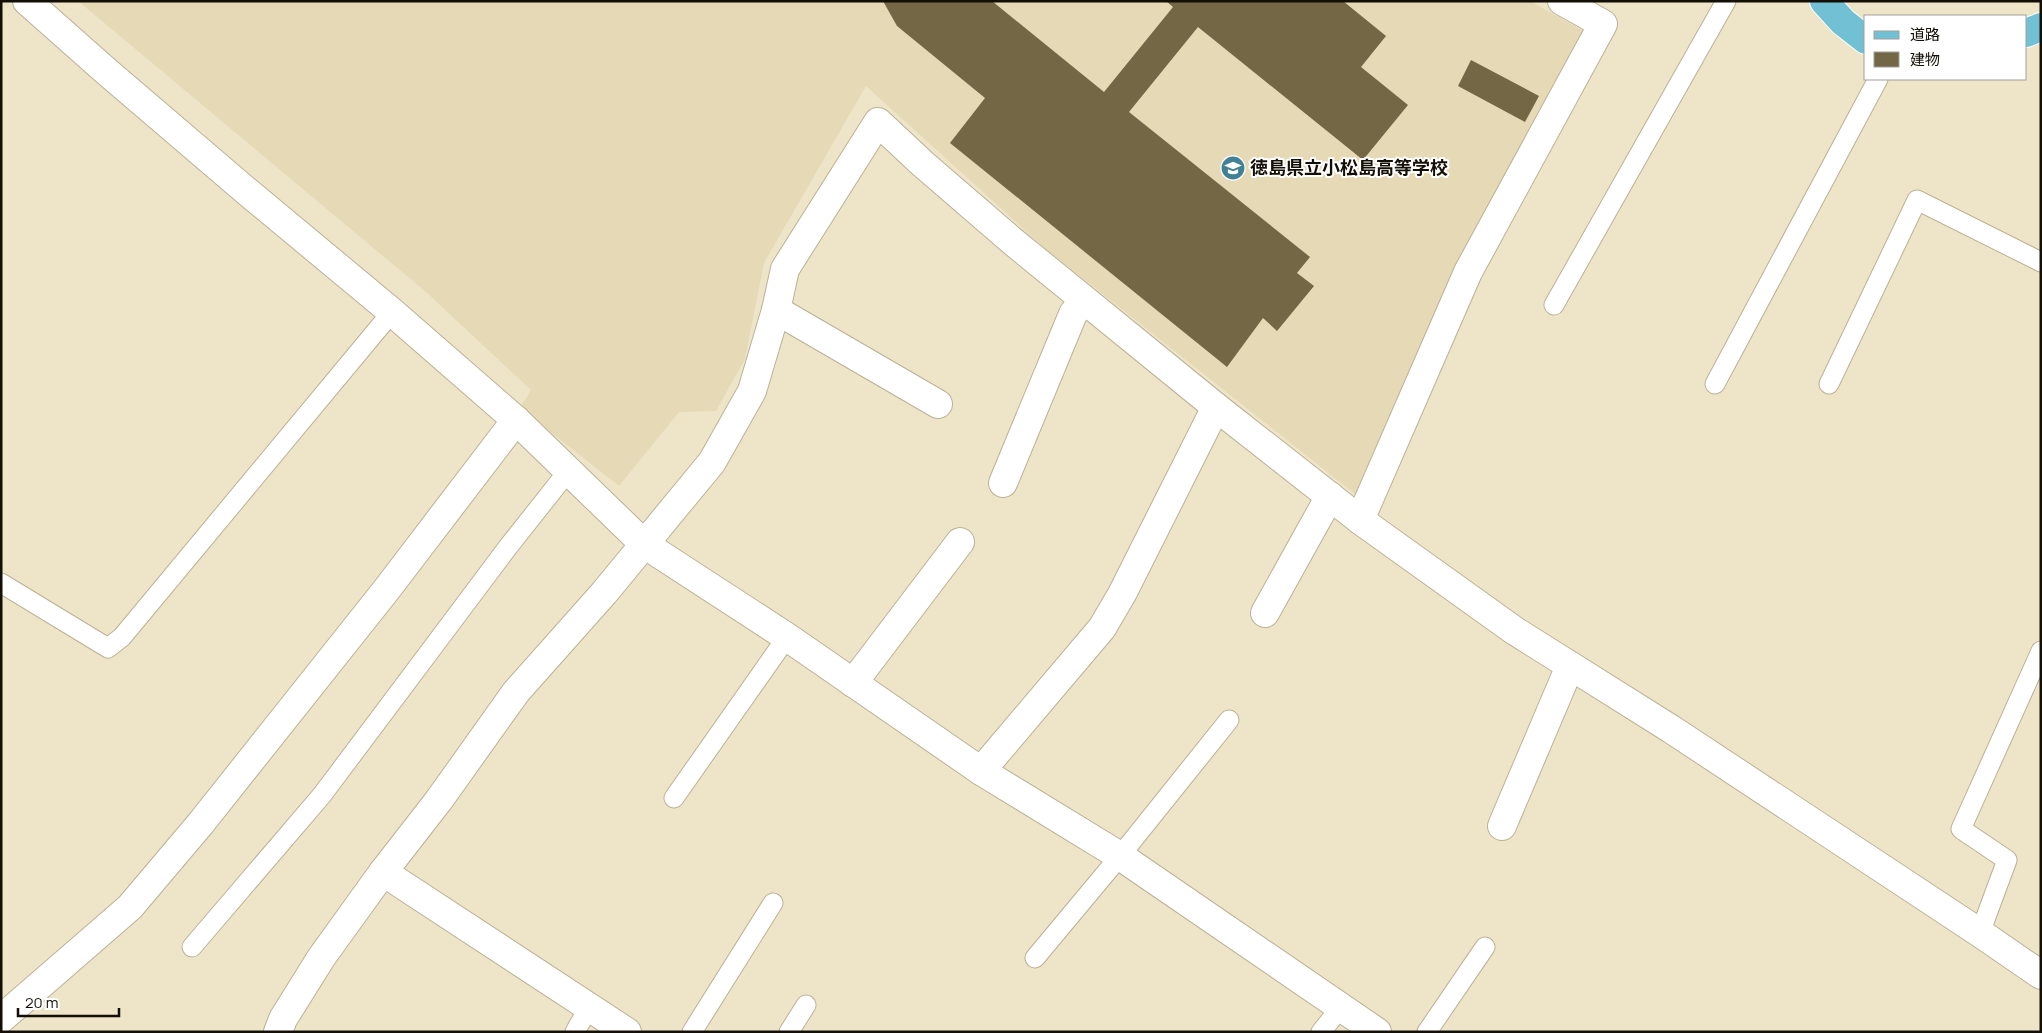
<svg xmlns="http://www.w3.org/2000/svg" width="2042" height="1033" font-family="Manrope,'Noto Sans JP',sans-serif">
<style>
.built{fill:#e5d9b6}
.building{fill:#736745}
.lines{fill:none;stroke-linecap:round;stroke-linejoin:round}
.service-casing{stroke:#bab196;stroke-width:21}
.minor-casing{stroke:#bab196;stroke-width:30}
.primary-casing{stroke:#fff;stroke-width:30}
.service{stroke:#fff;stroke-width:19}
.minor{stroke:#fff;stroke-width:28}
.primary{stroke:#72c0d3;stroke-width:28}
.labels{text-anchor:middle;stroke-width:4;stroke-linejoin:round;paint-order:stroke}
.poi-label{font-size:18px;font-weight:bold;fill:#130f06;stroke:#fff;text-anchor:start}
</style>
<rect width="100%" height="100%" fill="#eee5c9"/>
<!-- built -->
<path class="built" d="M78,1H1530L1585,32L1456,267L1355,494L1047,250L866,86L764,263L745,359L716,411L679,412L619,486L520,408L531,390L426,292Z"/>
<!-- building -->
<g class="building">
<path d="M883,1H992L1104,92L1173,7L1166,1H1343L1386,36L1361,67L1408,105L1363,160L1198,27L1129,112L1310,257L1297,273L1314,286L1277,331L1263,318L1227,367L950,143L985,98L897,26Z"/>
<path d="M1471,60L1539,96L1525,122L1458,86Z"/>
</g>
<g class="lines">
<defs>
<g id="service">
<path d="M1554,305L1726,1"/>
<path d="M1715,384L1878,79"/>
<path d="M1829,384L1917,200L2041,262"/>
<path d="M1,583L108,648L122,637L392,312"/>
<path d="M674,798L787,637"/>
<path d="M1980,933L2007,860L1961,829L2041,651"/>
<path d="M192,947L322,795L508,547L569,470"/>
<path d="M1035,958L1120,856L1229,720"/>
<path d="M575,1032L589,1007"/>
<path d="M692,1032L773,903"/>
<path d="M789,1032L806,1005"/>
<path d="M1321,1032L1341,1007"/>
<path d="M1427,1032L1485,947"/>
</g>
<g id="minor">
<path d="M27,1L106,71L250,194L392,312L516,420L644,544L787,637L981,771L1120,856L1377,1032"/>
<path d="M776,310L938,404"/>
<path d="M1003,483L1073,314L1084,300"/>
<path d="M1360,520L1468,272L1603,24L1562,1"/>
<path d="M1265,613L1330,496"/>
<path d="M853,683L960,542"/>
<path d="M981,771L1102,628L1122,594L1216,407"/>
<path d="M1502,826L1570,666"/>
<path d="M383,872L627,1032"/>
<path d="M1,1019L130,907L201,823L387,589L516,420"/>
<path d="M278,1032L283,1019L321,958L383,872L439,800L516,692L604,593L712,462L752,391L776,310L785,269L878,122L923,164L1011,240L1216,407L1360,520L1515,631L1671,729L1980,933L2041,975"/>
</g>
<g id="primary">
<path d="M1824,1L1843,22L1866,40"/>
<path d="M2026,33L2041,27"/>
</g>
</defs>
<!-- service casing -->
<use href="#service" class="service-casing"/>
<!-- minor casing -->
<use href="#minor" class="minor-casing"/>
<!-- primary casing -->
<use href="#primary" class="primary-casing"/>
<!-- service -->
<use href="#service" class="service"/>
<!-- minor -->
<use href="#minor" class="minor"/>
<!-- primary -->
<use href="#primary" class="primary"/>
</g>
<!-- icons -->
<defs>
<symbol id="school-disc" viewBox="-11 -11 22 22"><circle r="9.5" fill="#418195" stroke="#fff"/><path d="M0-5L7-2L0 1L-7-2ZM-4 1L0 2.5L4 1V4Q0 6-4 4Z" fill="#fff"/></symbol>
</defs>
<g fill-rule="evenodd">
<use href="#school-disc" x="1219" y="154" width="28" height="28"/>
</g>
<g class="labels">
<!-- poi labels -->
<g class="poi-label">
<text x="1250" y="174">徳島県立小松島高等学校</text>
</g>
</g>
<!-- border -->
<rect width="2042" height="1033" fill="none" stroke="#130f06" stroke-width="5"/>
<!-- legend -->
<rect x="1864" y="15" width="162" height="65" fill="#ffffff" stroke="#a19f9b"/>
<rect x="1874" y="31" width="25" height="8" fill="#72c0d3" stroke="#a19f9b"/>
<text x="1910" y="40" font-size="15" fill="#130f06">道路</text>
<rect x="1874" y="52" width="25" height="15" fill="#736745" stroke="#a19f9b"/>
<text x="1910" y="65" font-size="15" fill="#130f06">建物</text>
<!-- scale -->
<path d="M18 1008v8h101v-8" fill="none" stroke="#130f06" stroke-width="2.5"/>
<text x="25" y="1008" font-size="15" fill="#130f06" stroke="#ffffff" stroke-width="4" paint-order="stroke">20 m</text>
</svg>
